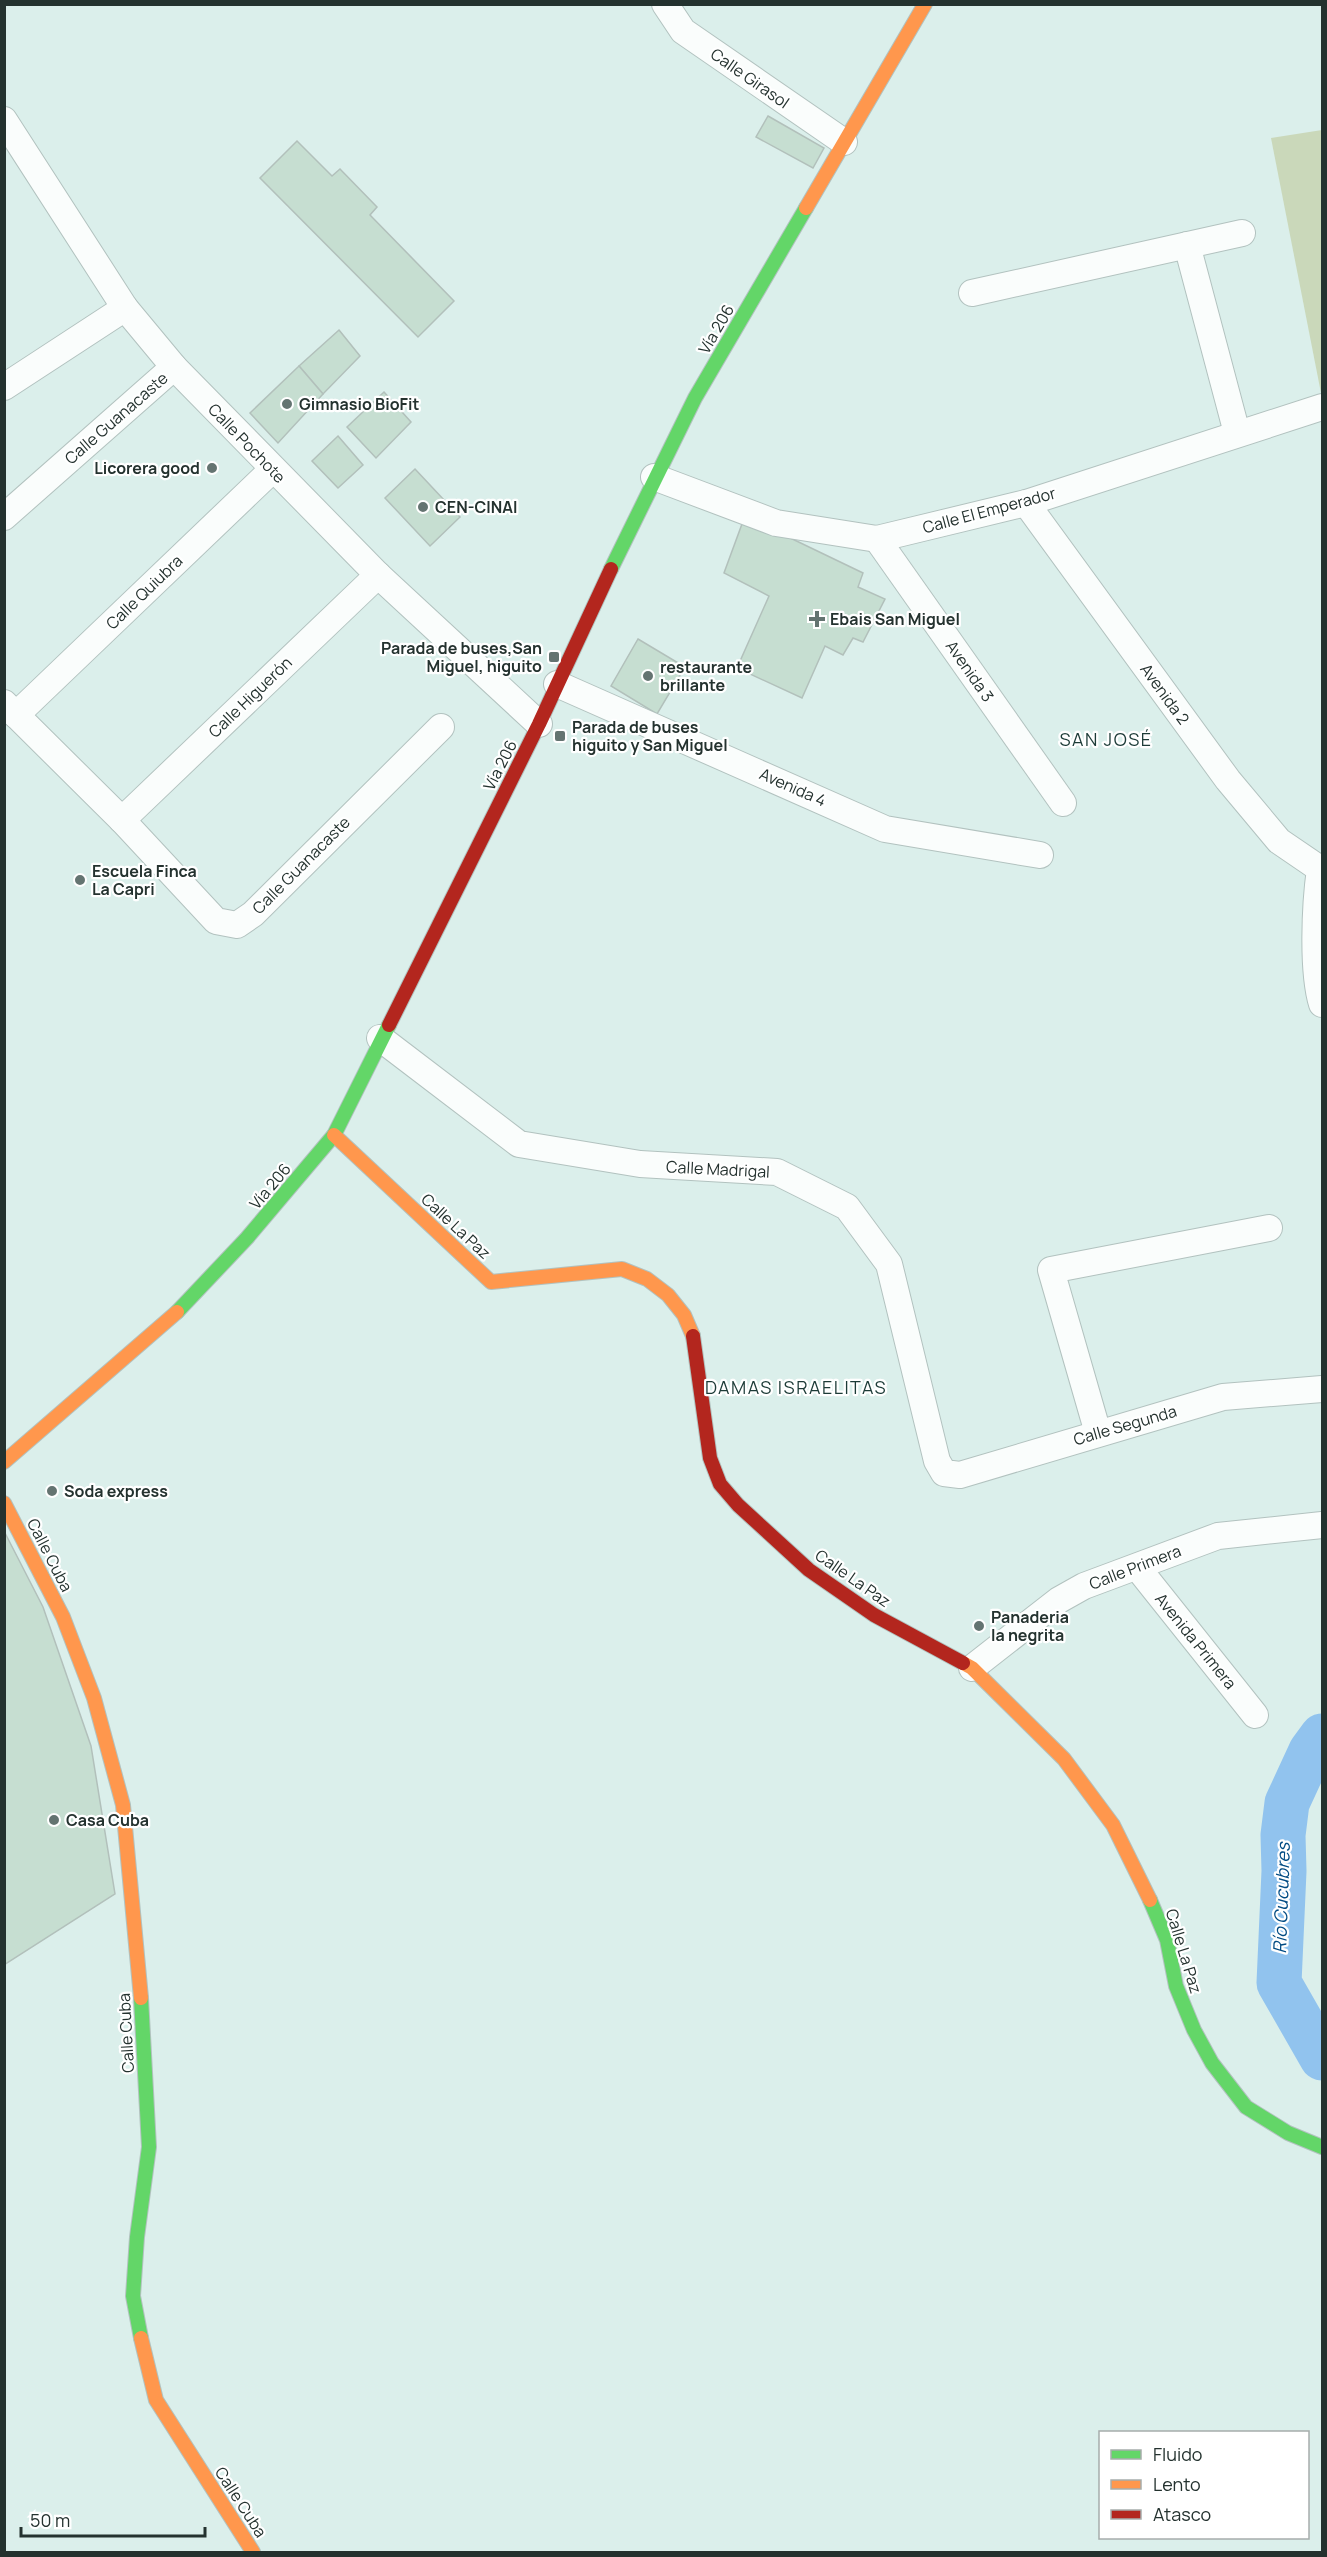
<svg xmlns="http://www.w3.org/2000/svg" width="1327" height="2557" font-family="Manrope,sans-serif">
<style>
.green{fill:#cad8ba}
.lines{fill:none;stroke-linecap:round;stroke-linejoin:round}
.river{stroke:#91c3ee;stroke-width:45}
.building{fill:#c6ded1;stroke:#b2c0bb;stroke-width:1.5}
.street-casing{stroke:#b2c2bf;stroke-width:28}
.fast-casing{stroke:#b2c2bf;stroke-width:16}
.slow-casing{stroke:#b2c2bf;stroke-width:16}
.jam-casing{stroke:#b2c2bf;stroke-width:16}
.street{stroke:#fafdfc;stroke-width:26}
.fast{stroke:#63d668;stroke-width:14}
.slow{stroke:#ff974d;stroke-width:14}
.jam{stroke:#b3261e;stroke-width:14}
.poi-dot{fill:#647471;stroke:#fff;stroke-width:2}
.labels{text-anchor:middle;stroke-width:4.5;stroke-linejoin:round;paint-order:stroke}
.street-label{font-size:16px;fill:#24322f;stroke:#fff}
.poi-label{font-size:16px;font-weight:bold;fill:#24322f;stroke:#fff;text-anchor:start}
.neighbourhood-label{font-size:18px;letter-spacing:1.5px;fill:#1c3b37;stroke:#fff}
.water-label{font-size:18px;font-style:italic;fill:#004b83;stroke:#fff}
</style>
<rect width="100%" height="100%" fill="#dbefeb"/>
<!-- green -->
<path class="green" d="M1322,130V392L1321,393L1271,138Z"/>
<g class="lines">
<!-- river -->
<path class="river" d="M1322,1736L1311,1751L1287,1803L1283,1835L1284,1871L1279,1983L1322,2058"/>
</g>
<!-- building -->
<g class="building">
<path d="M768,116L824,148L813,168L756,137Z"/>
<path d="M297,141L332,176L340,169L377,207L370,215L454,301L418,337L260,178Z"/>
<path d="M339,330L360,356L323,394L299,366Z"/>
<path d="M299,366L323,394L278,443L250,413Z"/>
<path d="M384,392L411,422L376,458L347,427Z"/>
<path d="M338,436L363,465L338,488L312,461Z"/>
<path d="M415,469L460,517L430,546L385,498Z"/>
<path d="M742,524L782,534L863,573L858,587L885,599L863,642L853,638L843,655L825,646L802,698L737,668L769,596L724,573Z"/>
<path d="M638,639L685,667L657,714L611,686Z"/>
<path d="M4,1531L43,1607L91,1746L115,1894L4,1965Z"/>
</g>
<g class="lines">
<defs>
<g id="street">
<path d="M665,4L683,31L844,142"/>
<path d="M4,120L125,308L174,367L378,575L539,724"/>
<path d="M1187,245L1237,433"/>
<path d="M972,293L1242,233"/>
<path d="M4,387L125,308"/>
<path d="M654,477L776,523L877,539L1026,503L1322,407"/>
<path d="M1026,503L1228,780L1279,841L1320,869"/>
<path d="M4,517L174,367"/>
<path d="M877,539L1063,803"/>
<path d="M557,684L885,829L1040,855"/>
<path d="M4,703L122,820L216,921L237,925L253,914L441,727"/>
<path d="M16,715L272,470"/>
<path d="M122,820L378,575"/>
<path d="M1320,869C1315,904 1312,971 1322,1004"/>
<path d="M380,1038L519,1144L640,1164L777,1172L847,1207L889,1264L937,1461L944,1473L960,1475L1223,1397L1322,1389"/>
<path d="M1098,1433L1051,1270L1269,1228"/>
<path d="M1137,1567L1255,1715"/>
<path d="M972,1668L1059,1600L1084,1586L1218,1536L1322,1525"/>
</g>
<g id="fast">
<path d="M611,569L695,398L806,208"/>
<path d="M177,1312L247,1238L334,1135L389,1025"/>
<path d="M1150,1900L1167,1940L1176,1986L1194,2030L1212,2063L1246,2107L1288,2133L1322,2147"/>
<path d="M141,2338L133,2296L137,2237L149,2147L141,1998"/>
</g>
<g id="slow">
<path d="M806,208L925,4"/>
<path d="M334,1135L491,1282L622,1269L647,1279L668,1295L684,1315L693,1336"/>
<path d="M4,1462L177,1312"/>
<path d="M4,1503L63,1617L94,1698L123,1805L141,1998"/>
<path d="M963,1663L972,1668L1064,1759L1113,1825L1150,1900"/>
<path d="M141,2338L156,2400L253,2552"/>
</g>
<g id="jam">
<path d="M389,1025L539,724L611,569"/>
<path d="M693,1336L710,1458L720,1484L738,1505L809,1570L874,1615L963,1663"/>
</g>
</defs>
<!-- street casing -->
<use href="#street" class="street-casing"/>
<!-- fast casing -->
<use href="#fast" class="fast-casing"/>
<!-- slow casing -->
<use href="#slow" class="slow-casing"/>
<!-- jam casing -->
<use href="#jam" class="jam-casing"/>
<!-- street -->
<use href="#street" class="street"/>
<!-- fast -->
<use href="#fast" class="fast"/>
<!-- slow -->
<use href="#slow" class="slow"/>
<!-- jam -->
<use href="#jam" class="jam"/>
</g>
<!-- markers -->
<g class="poi-dot">
<circle cx="287" cy="404" r="6"/>
<circle cx="212" cy="468" r="6"/>
<circle cx="423" cy="507" r="6"/>
<path d="M814 610h6v6h6v6h-6v6h-6v-6h-6v-6h6z"/>
<rect x="548" y="651" width="12" height="12" rx="3"/>
<circle cx="648" cy="676" r="6"/>
<rect x="554" y="730" width="12" height="12" rx="3"/>
<circle cx="80" cy="880" r="6"/>
<circle cx="52" cy="1491" r="6"/>
<circle cx="979" cy="1626" r="6"/>
<circle cx="54" cy="1820" r="6"/>
</g>
<g class="labels">
<!-- street labels -->
<g class="street-label">
<text transform="translate(750 78) rotate(35)" y="6">Calle Girasol</text>
<text transform="translate(716 329) rotate(-60)" y="6">Vía 206</text>
<text transform="translate(116 418) rotate(-41)" y="6">Calle Guanacaste</text>
<text transform="translate(247 443) rotate(46)" y="6">Calle Pochote</text>
<text transform="translate(989 510) rotate(-15)" y="6">Calle El Emperador</text>
<text transform="translate(144 592) rotate(-44)" y="6">Calle Quiubra</text>
<text transform="translate(970 671) rotate(55)" y="6">Avenida 3</text>
<text transform="translate(1165 694) rotate(54)" y="6">Avenida 2</text>
<text transform="translate(250 697) rotate(-44)" y="6">Calle Higuerón</text>
<text transform="translate(500 765) rotate(-63)" y="6">Vía 206</text>
<text transform="translate(793 787) rotate(24)" y="6">Avenida 4</text>
<text transform="translate(301 865) rotate(-45)" y="6">Calle Guanacaste</text>
<text transform="translate(718 1169) rotate(3)" y="6">Calle Madrigal</text>
<text transform="translate(270 1186) rotate(-50)" y="6">Vía 206</text>
<text transform="translate(456 1226) rotate(43)" y="6">Calle La Paz</text>
<text transform="translate(1125 1425) rotate(-16)" y="6">Calle Segunda</text>
<text transform="translate(50 1555) rotate(63)" y="6">Calle Cuba</text>
<text transform="translate(1135 1567) rotate(-21)" y="6">Calle Primera</text>
<text transform="translate(853 1578) rotate(35)" y="6">Calle La Paz</text>
<text transform="translate(1196 1641) rotate(51)" y="6">Avenida Primera</text>
<text transform="translate(1184 1951) rotate(73)" y="6">Calle La Paz</text>
<text transform="translate(126 2033) rotate(-93)" y="6">Calle Cuba</text>
<text transform="translate(241 2502) rotate(57)" y="6">Calle Cuba</text>
</g>
<!-- poi labels -->
<g class="poi-label">
<text x="299" y="410">Gimnasio BioFit</text>
<text x="200" y="474" text-anchor="end">Licorera good</text>
<text x="435" y="513">CEN-CINAI</text>
<text x="830" y="625">Ebais San Miguel</text>
<text x="542" y="654" text-anchor="end">Parada de buses,San<tspan x="542" dy="18">Miguel, higuito</tspan></text>
<text x="660" y="673">restaurante<tspan x="660" dy="18">brillante</tspan></text>
<text x="572" y="733">Parada de buses<tspan x="572" dy="18">higuito y San Miguel</tspan></text>
<text x="92" y="877">Escuela Finca<tspan x="92" dy="18">La Capri</tspan></text>
<text x="64" y="1497">Soda express</text>
<text x="991" y="1623">Panaderia<tspan x="991" dy="18">la negrita</tspan></text>
<text x="66" y="1826">Casa Cuba</text>
</g>
<!-- neighbourhood labels -->
<g class="neighbourhood-label">
<text x="1106" y="746">SAN JOSÉ</text>
<text x="796" y="1394">DAMAS ISRAELITAS</text>
</g>
<!-- water labels -->
<g class="water-label">
<text transform="translate(1282 1898) rotate(-88)" y="6">Río Cucubres</text>
</g>
</g>
<!-- border -->
<rect width="1327" height="2557" fill="none" stroke="#24322f" stroke-width="12"/>
<!-- legend -->
<rect x="1099" y="2431" width="210" height="108" fill="#ffffff" stroke="#a7adac" stroke-width="1.5"/>
<rect x="1111" y="2450" width="30" height="9" fill="#63d668" stroke="#a7adac" stroke-width="1.5"/>
<text x="1153" y="2461" font-size="18" fill="#24322f">Fluido</text>
<rect x="1111" y="2480" width="30" height="9" fill="#ff974d" stroke="#a7adac" stroke-width="1.5"/>
<text x="1153" y="2491" font-size="18" fill="#24322f">Lento</text>
<rect x="1111" y="2510" width="30" height="9" fill="#b3261e" stroke="#a7adac" stroke-width="1.5"/>
<text x="1153" y="2521" font-size="18" fill="#24322f">Atasco</text>
<!-- scale -->
<path d="M21 2527v9h184v-9" fill="none" stroke="#24322f" stroke-width="3"/>
<text x="30" y="2527" font-size="18" fill="#24322f" stroke="#ffffff" stroke-width="4.5" paint-order="stroke">50 m</text>
</svg>
